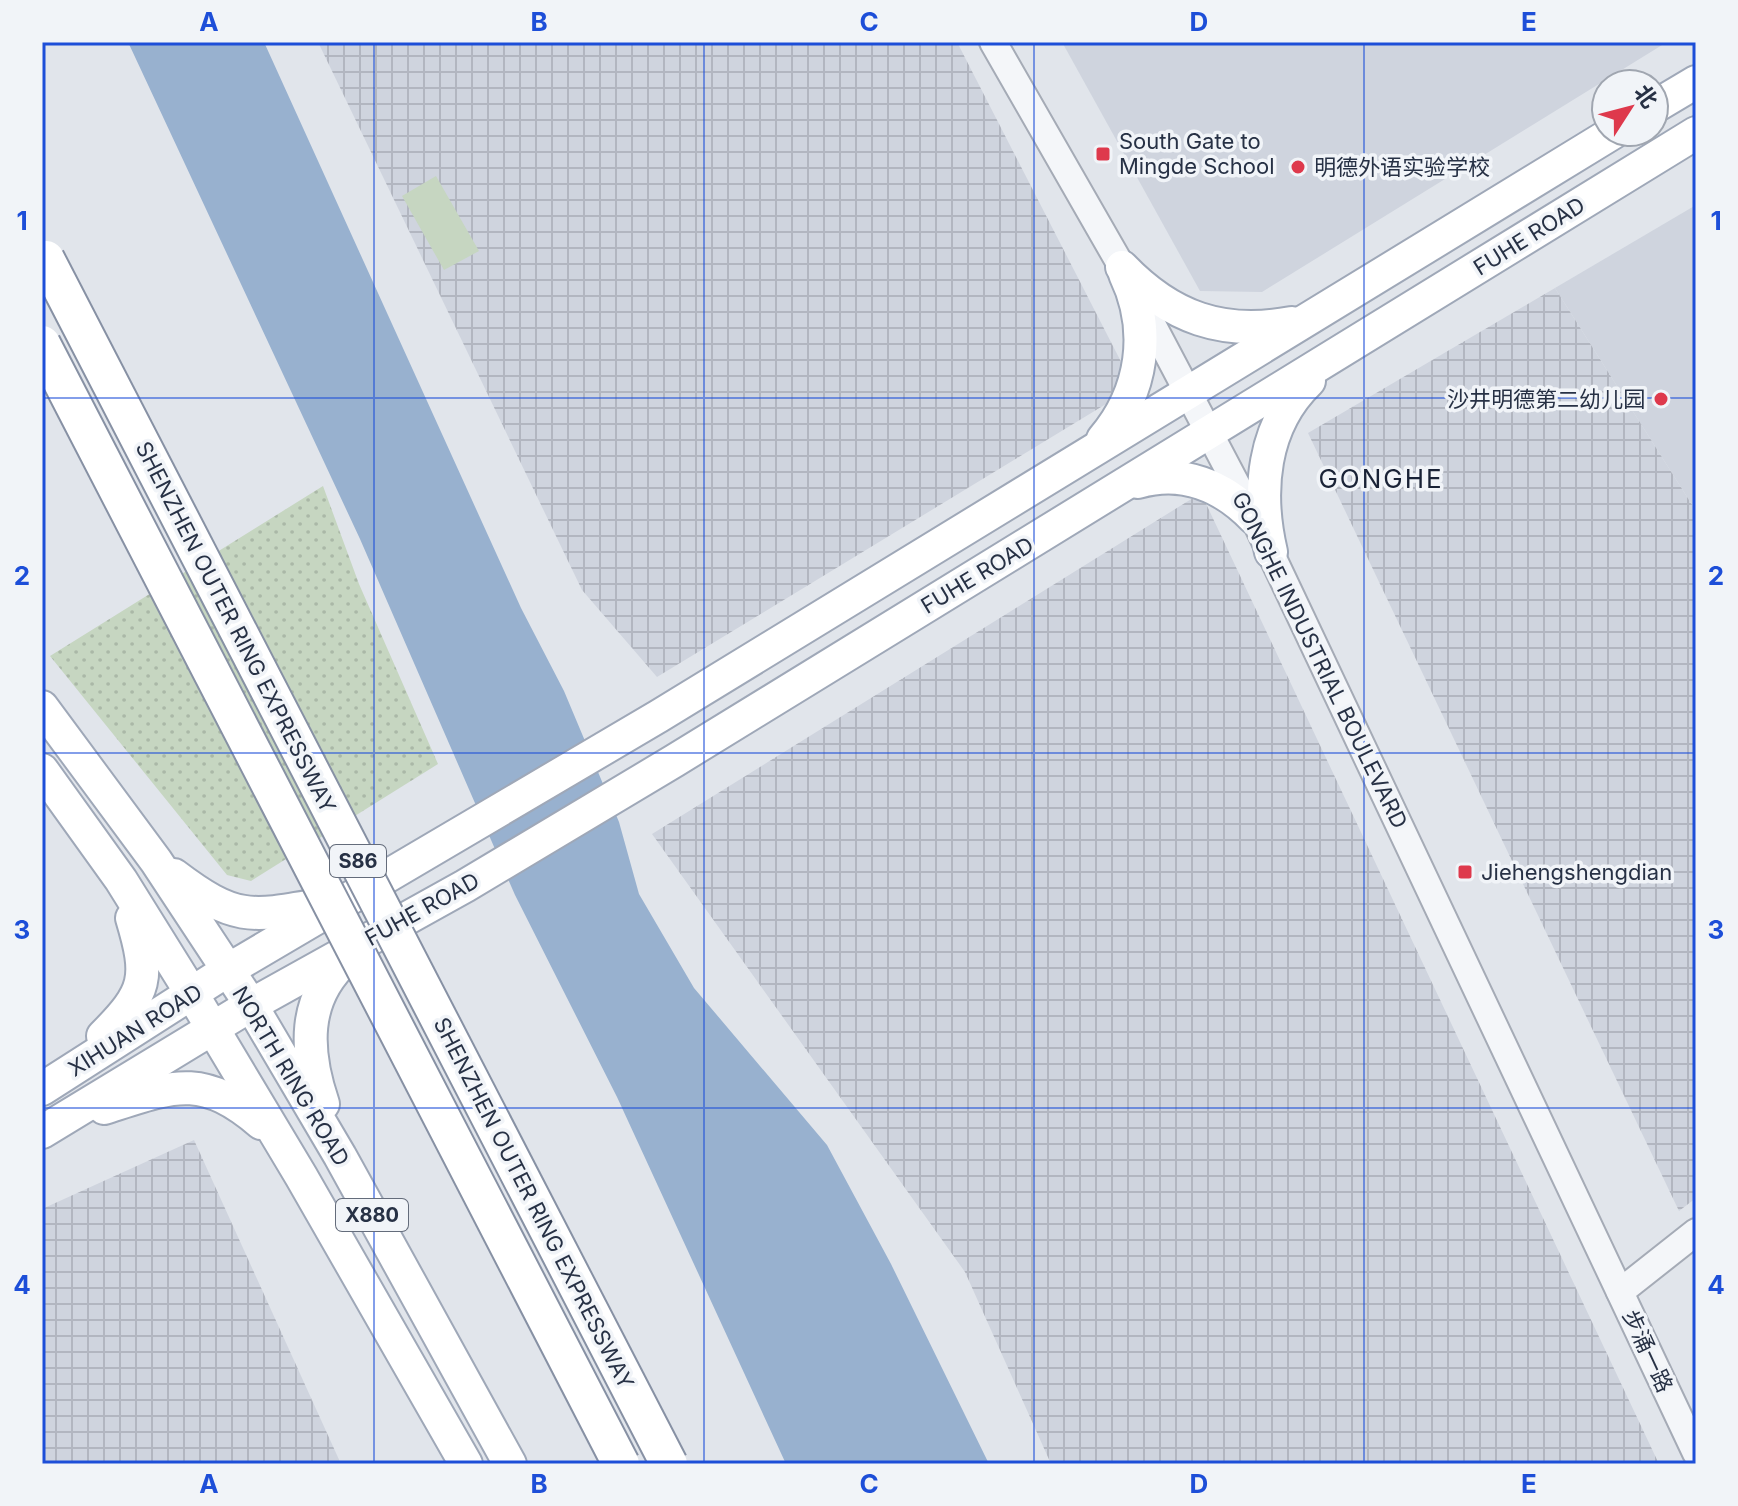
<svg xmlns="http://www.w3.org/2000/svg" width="1738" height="1506" font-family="Inter,'Noto Sans SC',sans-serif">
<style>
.built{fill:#cfd4de}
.industrial{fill:url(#industrial-grid)}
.grass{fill:url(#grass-dots)}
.garden{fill:#c6d6c1}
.water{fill:#98b1cf}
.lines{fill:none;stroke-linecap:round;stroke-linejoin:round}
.minor-casing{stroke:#a5abb6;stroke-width:30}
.major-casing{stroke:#9fa8b8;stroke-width:36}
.minor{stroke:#f4f6f9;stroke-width:26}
.major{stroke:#fff;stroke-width:32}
.highway-bridge-casing{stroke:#8791a4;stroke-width:40;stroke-linecap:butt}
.highway-bridge{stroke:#fff;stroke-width:36}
.grid{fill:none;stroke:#1d4ed8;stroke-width:2;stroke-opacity:0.55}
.poi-dot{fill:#de394c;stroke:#f1f4f8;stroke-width:3}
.labels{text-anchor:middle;stroke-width:7;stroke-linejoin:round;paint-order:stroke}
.shield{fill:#f1f4f8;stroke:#646c7b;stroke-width:2}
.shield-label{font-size:20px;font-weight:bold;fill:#273145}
.poi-label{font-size:22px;fill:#273145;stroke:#f1f4f8;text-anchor:start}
.street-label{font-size:22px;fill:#273145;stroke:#f1f4f8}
.quarter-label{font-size:26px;letter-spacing:2px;fill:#192236;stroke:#f1f4f8}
.neatline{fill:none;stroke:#1d4ed8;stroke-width:3}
.grid-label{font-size:26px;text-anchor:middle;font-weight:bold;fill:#1d4ed8}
</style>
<defs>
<pattern id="industrial-grid" width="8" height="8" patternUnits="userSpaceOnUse" patternTransform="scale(2)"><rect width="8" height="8" fill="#cfd4de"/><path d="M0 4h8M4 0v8" fill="none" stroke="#b2b6c0"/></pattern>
<pattern id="grass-dots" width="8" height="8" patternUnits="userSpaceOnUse" patternTransform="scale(2)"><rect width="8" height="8" fill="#c6d6c1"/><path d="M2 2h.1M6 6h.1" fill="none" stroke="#aab8a7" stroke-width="1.8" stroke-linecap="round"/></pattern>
</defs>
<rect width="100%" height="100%" fill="#e1e5eb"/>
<!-- built -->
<g class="built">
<path d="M1062,42H1667L1262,292L1200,291Z"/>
<path d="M1696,205V511L1555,288Z"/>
</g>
<!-- industrial -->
<g class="industrial">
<path d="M318,42H957L1134,387L657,677L582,590Z"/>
<path d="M1555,288L1696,511V1198L1679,1211L1308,433Z"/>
<path d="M1201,493L1659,1464H1051L965,1272L652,834Z"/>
<path d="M194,1140L341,1464H47L42,1454V1209Z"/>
</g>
<!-- grass -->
<path class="grass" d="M323,486L359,584L438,764L251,881L227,875L50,656Z"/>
<!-- garden -->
<path class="garden" d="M436,176L479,251L444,270L402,196Z"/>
<!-- water -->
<path class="water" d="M128,42H264L521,608L564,691L619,822L639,894L694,988L827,1145L891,1264L989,1464H786L617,1097L515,895L360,539Z"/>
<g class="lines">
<defs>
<g id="minor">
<path d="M993,42L1122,267L1254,518L1696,1453"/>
<path d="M1620,1292L1696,1232"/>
</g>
<g id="major">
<path d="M1654,107L1696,82"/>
<path d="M1122,267C1171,318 1223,336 1292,323"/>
<path d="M1103,439C1143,392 1152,330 1125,274"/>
<path d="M1138,482C1183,469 1223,486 1254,518"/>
<path d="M1271,552C1257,492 1262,426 1309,381"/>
<path d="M42,707L156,861L251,1005L340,1156L510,1464"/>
<path d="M42,770L121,880L192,994L301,1176L466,1464"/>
<path d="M174,875C236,922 251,917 324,904"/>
<path d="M103,1036C147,992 150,978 132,918"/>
<path d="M42,1089L228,970L659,716L1614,132"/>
<path d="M323,1104C305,1051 302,999 346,959"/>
<path d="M104,1108C173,1086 201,1072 261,1123"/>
<path d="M42,1132L251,1005L465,886L674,761L1696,133"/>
</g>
</defs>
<!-- minor casing -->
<use href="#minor" class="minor-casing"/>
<!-- major casing -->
<use href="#major" class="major-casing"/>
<!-- minor -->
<use href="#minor" class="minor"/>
<!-- major -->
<use href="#major" class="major"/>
<defs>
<g id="highway-bridge">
<path d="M46,259L669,1464"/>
<path d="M42,344L621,1464"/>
</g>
</defs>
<!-- highway-bridge casing -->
<use href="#highway-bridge" class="highway-bridge-casing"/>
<!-- highway-bridge -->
<use href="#highway-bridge" class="highway-bridge"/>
</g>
<!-- grid -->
<path class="grid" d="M374,42V1464M704,42V1464M1034,42V1464M1364,42V1464M42,398H1696M42,753H1696M42,1108H1696"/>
<!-- markers -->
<g class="poi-dot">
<rect x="1095" y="146" width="16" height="16" rx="4"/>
<circle cx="1298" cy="167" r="8"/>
<circle cx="1661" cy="399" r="8"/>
<rect x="1457" y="864" width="16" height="16" rx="4"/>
</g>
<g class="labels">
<!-- shield labels -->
<g class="shield">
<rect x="330" y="845" width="56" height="32" rx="6"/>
<rect x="336" y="1199" width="72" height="32" rx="6"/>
</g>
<g class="shield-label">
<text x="358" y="868">S86</text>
<text x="372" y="1222">X880</text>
</g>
<!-- poi labels -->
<g class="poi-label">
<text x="1119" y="149">South Gate to<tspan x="1119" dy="25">Mingde School</tspan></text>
<text x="1314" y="175">明德外语实验学校</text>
<text x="1645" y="407" text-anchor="end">沙井明德第二幼儿园</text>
<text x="1481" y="880">Jiehengshengdian</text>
</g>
<!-- street labels -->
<g class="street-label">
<text transform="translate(1529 236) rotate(-32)" y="8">FUHE ROAD</text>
<text transform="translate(977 575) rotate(-31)" y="8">FUHE ROAD</text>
<text transform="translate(236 627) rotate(63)" y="8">SHENZHEN OUTER RING EXPRESSWAY</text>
<text transform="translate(1320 660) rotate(64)" y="8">GONGHE INDUSTRIAL BOULEVARD</text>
<text transform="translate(422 909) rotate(-29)" y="8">FUHE ROAD</text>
<text transform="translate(135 1030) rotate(-32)" y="8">XIHUAN ROAD</text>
<text transform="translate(291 1076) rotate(59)" y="8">NORTH RING ROAD</text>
<text transform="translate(534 1203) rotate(63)" y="8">SHENZHEN OUTER RING EXPRESSWAY</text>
<text transform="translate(1648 1351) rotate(65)" y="8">步涌一路</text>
</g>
<!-- quarter labels -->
<g class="quarter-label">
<text x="1381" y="488">GONGHE</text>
</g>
</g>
<!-- border -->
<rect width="1738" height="1506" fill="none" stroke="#f1f4f8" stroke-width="88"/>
<!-- north arrow -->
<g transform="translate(1630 108) rotate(54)"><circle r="38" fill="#f1f4f8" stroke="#a0a6b0" stroke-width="2"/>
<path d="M0-6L14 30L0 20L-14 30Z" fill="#de394c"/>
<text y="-12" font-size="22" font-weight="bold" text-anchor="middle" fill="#273145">北</text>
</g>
<rect x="44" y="44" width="1650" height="1418" class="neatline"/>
<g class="grid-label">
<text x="209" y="31">A</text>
<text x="539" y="31">B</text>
<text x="869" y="31">C</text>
<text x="1199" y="31">D</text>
<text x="1529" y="31">E</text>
<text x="22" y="230">1</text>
<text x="1716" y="230">1</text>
<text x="22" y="585">2</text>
<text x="1716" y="585">2</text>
<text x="22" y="939">3</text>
<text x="1716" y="939">3</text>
<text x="22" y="1294">4</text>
<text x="1716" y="1294">4</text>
<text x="209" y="1493">A</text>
<text x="539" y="1493">B</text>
<text x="869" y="1493">C</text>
<text x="1199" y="1493">D</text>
<text x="1529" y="1493">E</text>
</g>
</svg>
